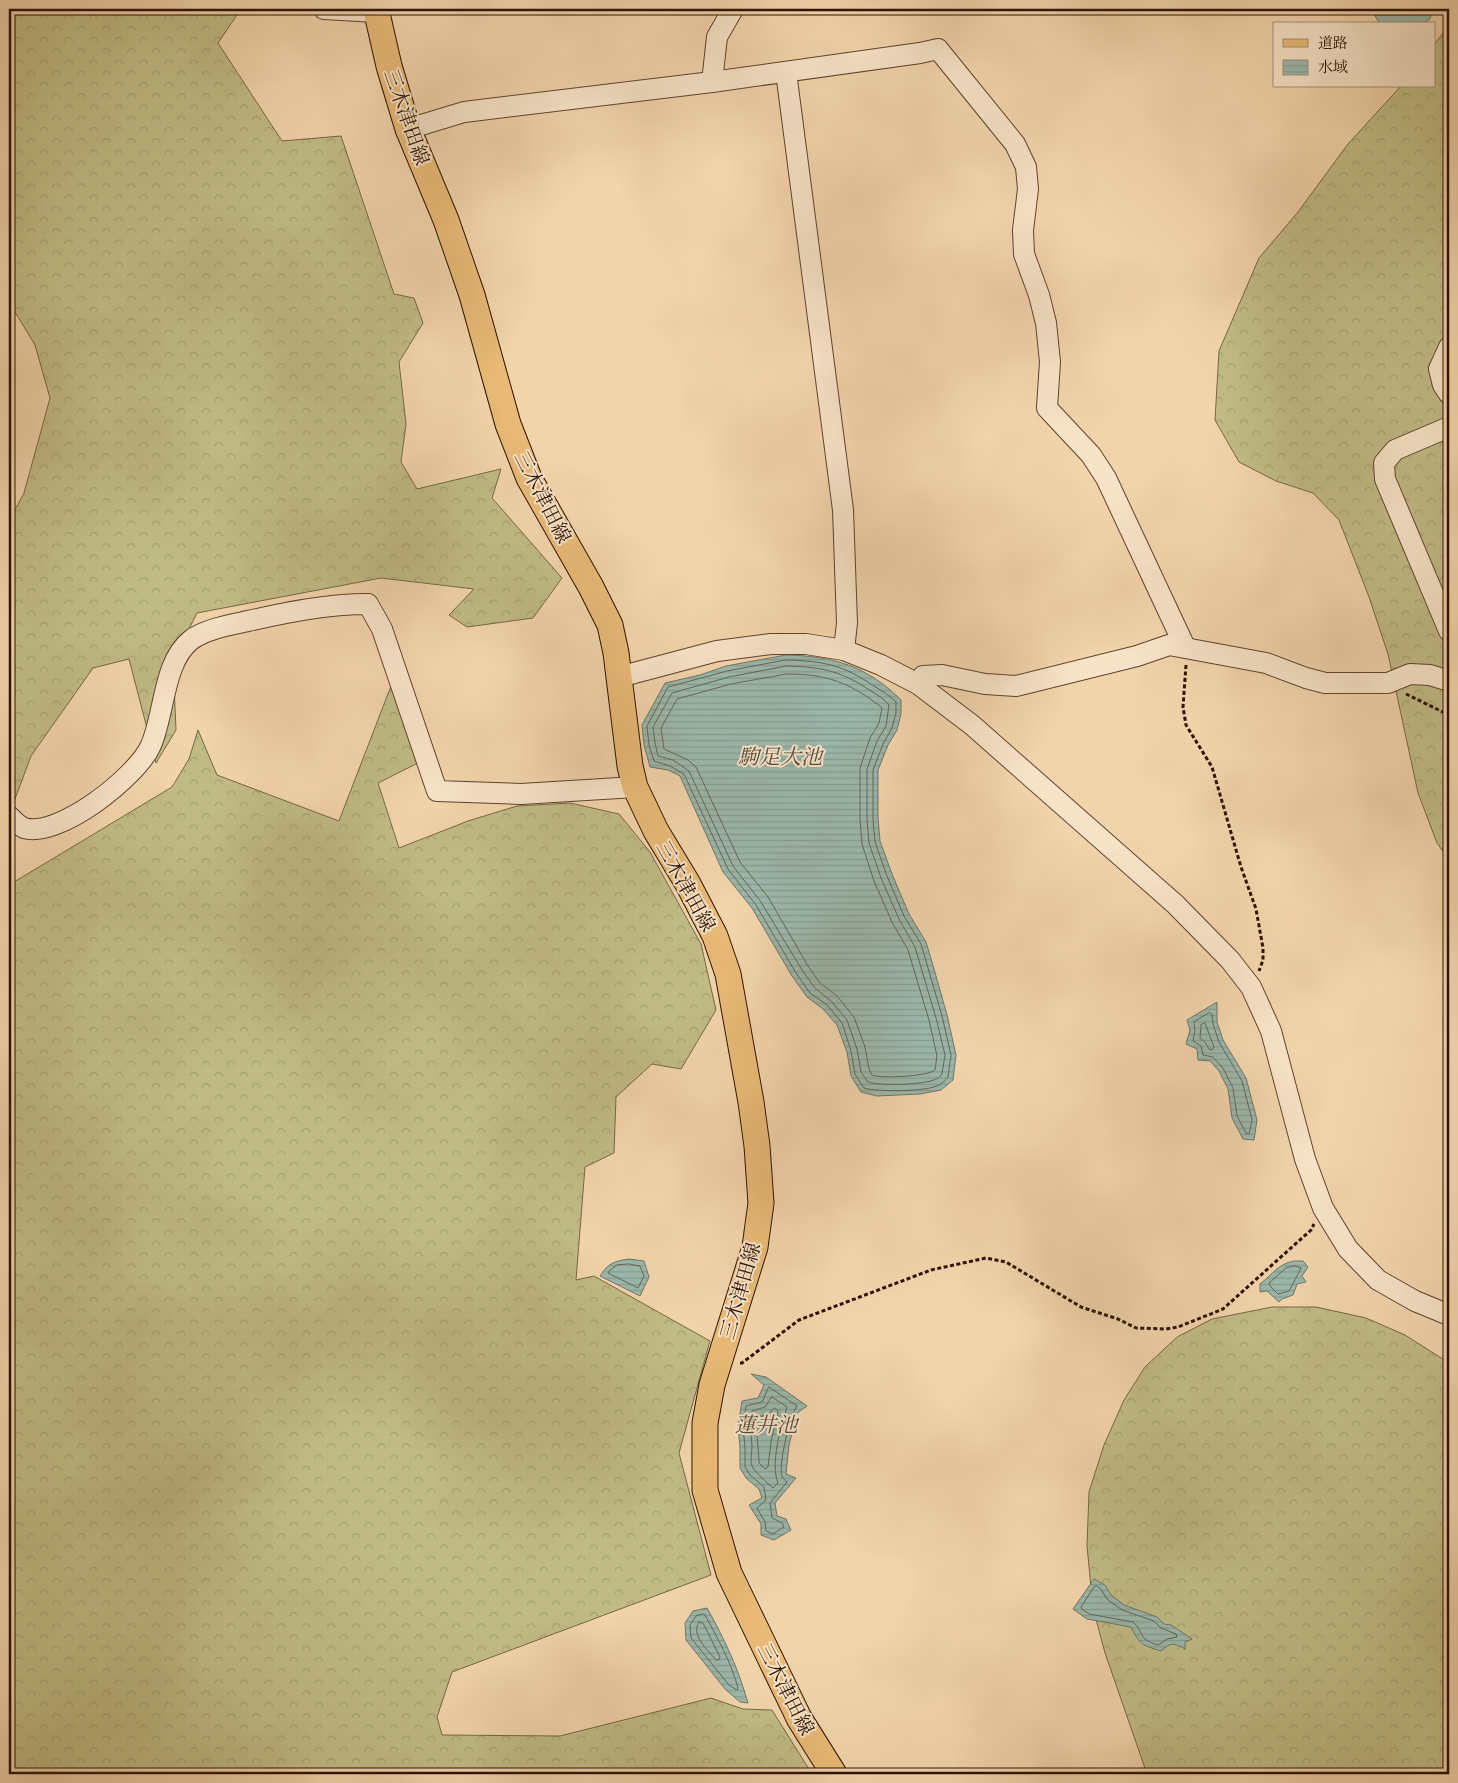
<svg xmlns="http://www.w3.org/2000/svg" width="1458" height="1783" font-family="'Old Standard TT','Noto Serif JP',serif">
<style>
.forest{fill:url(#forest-crowns);stroke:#766743}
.water{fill:url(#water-rules);stroke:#6f7668}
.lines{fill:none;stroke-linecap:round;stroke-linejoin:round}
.shore{stroke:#646656;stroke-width:1}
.minor-casing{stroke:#5e432c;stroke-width:22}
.major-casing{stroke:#2c1301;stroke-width:27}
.path{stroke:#2c1301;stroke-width:3;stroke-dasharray:4 2.5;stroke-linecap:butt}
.minor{stroke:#f7e3c8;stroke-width:20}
.major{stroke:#e9ba76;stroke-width:25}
.labels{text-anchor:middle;stroke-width:4;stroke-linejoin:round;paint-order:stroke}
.street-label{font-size:20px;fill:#2c1301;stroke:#f7e3c8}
.water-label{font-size:21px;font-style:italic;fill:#534d3d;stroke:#f7e3c8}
</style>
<defs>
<pattern id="forest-crowns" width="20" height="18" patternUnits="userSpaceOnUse" patternTransform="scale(1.25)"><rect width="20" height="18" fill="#c0bb85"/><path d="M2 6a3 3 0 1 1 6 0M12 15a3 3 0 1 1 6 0" fill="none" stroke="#a5a071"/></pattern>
<pattern id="water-rules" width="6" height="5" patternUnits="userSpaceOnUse" patternTransform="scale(1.25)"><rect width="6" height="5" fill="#9bb8ac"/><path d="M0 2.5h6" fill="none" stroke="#869d92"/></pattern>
</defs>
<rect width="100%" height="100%" fill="#f2d4ab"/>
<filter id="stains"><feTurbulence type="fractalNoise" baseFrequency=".004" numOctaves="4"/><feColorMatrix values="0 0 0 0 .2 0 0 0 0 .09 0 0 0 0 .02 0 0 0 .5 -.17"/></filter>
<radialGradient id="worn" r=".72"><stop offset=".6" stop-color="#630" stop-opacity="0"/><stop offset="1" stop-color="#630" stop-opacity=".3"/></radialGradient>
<!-- forest -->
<g class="forest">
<path d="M9,9H241L218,43L282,141L341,136L394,294L414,298L423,323L399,362L406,424L401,462L417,489L501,469L492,498L562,578L533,618L467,627L449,615L474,589L381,578L197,613L173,661L176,730L156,763L129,659L93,668L31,756L9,815V521L24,493L50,398L35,345L9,302Z"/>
<path d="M1449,25V860L1437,843L1418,793L1388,654L1369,597L1339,520L1313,493L1276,481L1239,462L1215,420L1219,351L1259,258L1298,212L1348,144L1401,86H1434V45Z"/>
<path d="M391,686L420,762L378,783L399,848L468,821L517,806L570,803L619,814L650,852L701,944L716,1010L681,1069L652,1064L616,1097L614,1153L585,1167L576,1280L594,1276L710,1341L679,1453L711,1575L452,1672L437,1717L442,1735L560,1736L711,1698L743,1709L772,1710L812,1774H9V885L172,787L189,759L198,730L217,775L339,821Z"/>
<path d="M1272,1307H1316L1366,1318L1405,1335L1449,1363V1774H1147L1105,1653L1093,1608L1087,1546L1089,1492L1104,1445L1124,1400L1145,1367L1177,1337L1212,1319Z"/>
</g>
<!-- water -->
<g class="water">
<path d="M1371,9H1433L1430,19L1422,24H1380Z"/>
<path d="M786,655C833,656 867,666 901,700V714L897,730L888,745L878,770V818L880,841L892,874L909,914L926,942L934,969L947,1015L956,1055L953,1080L941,1090L920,1094L877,1096L861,1092L851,1076L847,1052L837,1025L823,1009L807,997L792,976L752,908L723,872L680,776L668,770L650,767L644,745L642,725L665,683L700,675L726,666Z"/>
<path d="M1217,1002V1022L1223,1040L1246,1078L1257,1120L1254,1140L1243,1139L1232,1118L1228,1089L1219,1071L1210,1061L1198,1060L1197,1049L1186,1044L1190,1030L1187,1020Z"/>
<path d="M629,1259L644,1261L649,1277L640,1296L600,1276C608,1263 615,1261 629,1259Z"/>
<path d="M1294,1261H1303L1308,1267L1302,1276L1306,1282L1297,1284L1293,1295L1282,1299L1279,1302L1267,1291L1260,1292V1284C1273,1274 1278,1264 1294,1261Z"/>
<path d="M751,1374L766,1377L807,1406L797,1413L789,1445L786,1474L796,1478L775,1503L777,1516L786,1519L791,1530L774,1540L761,1535V1524L749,1505L762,1498L759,1489L746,1478L740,1468V1447L738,1427L742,1401L758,1398L764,1385Z"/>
<path d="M1094,1579L1105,1585L1111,1595L1124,1605L1157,1617L1164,1624L1171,1625L1192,1639L1185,1642V1649C1174,1643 1171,1642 1161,1651C1142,1645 1140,1645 1131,1627L1087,1619L1073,1609Z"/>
<path d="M707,1608C725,1640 738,1668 748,1703L740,1702L725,1689L686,1640L685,1623L693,1611Z"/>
</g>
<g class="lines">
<!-- shore -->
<g class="shore">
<path d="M786,660C824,661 843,665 874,686C882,691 889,695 896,702V713L892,728L883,744L873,770V819L875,842L887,876L904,916L921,944L942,1016L951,1055L948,1077C946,1080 942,1083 939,1085C927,1092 877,1092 864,1088L855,1074L851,1051L842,1023L827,1005L810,993L796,973L756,905L728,869L684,774L670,766L654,761L649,745L647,726L668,687L727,671Z"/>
<path d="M787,666C823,667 841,671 871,691C878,695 884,699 889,705L886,726L877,741L867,769V819L869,843L881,878L899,919L915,947L936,1018L945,1055L942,1074C941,1075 938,1079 936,1079C926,1085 879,1086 868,1082L861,1072L857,1049L847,1020L831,1001L815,988L802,970L761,902L733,866L689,771L673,760L658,756L655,743L653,727L672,693L729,677Z"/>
<path d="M787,674C818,674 840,679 866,696C871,700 877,703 882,708L879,723L870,738L860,768V819L862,844L874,881L892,922L908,950L929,1020L937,1056L935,1070C929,1076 881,1079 872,1075L869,1069L865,1047L854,1017L837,996L820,983L808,966L768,897L740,862L696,767L688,760L664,749L661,728L677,699L731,684Z"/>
<path d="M1209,1013L1212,1014L1213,1024L1219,1042L1242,1081L1252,1120L1249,1134L1246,1133L1237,1116L1233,1088L1223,1068L1213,1057L1203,1055L1201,1046L1193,1041L1195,1030L1194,1022Z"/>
<path d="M1205,1023L1214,1047L1212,1050L1209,1049L1205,1042L1200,1038L1201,1025Z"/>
<path d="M629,1264L640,1266L644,1276L638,1288L608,1273L610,1270L617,1265Z"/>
<path d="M1295,1266L1301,1268C1297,1277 1293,1283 1289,1291L1278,1294L1270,1286L1269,1283L1286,1268Z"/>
<path d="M769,1387L797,1406C790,1414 778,1467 782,1476C783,1479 785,1480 787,1482L770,1503L772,1518L782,1523L784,1527L773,1534L766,1531L765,1522L757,1508L766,1500L764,1487L750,1475L745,1467V1447L743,1427L746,1406L762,1402Z"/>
<path d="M772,1397L787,1407C781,1426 770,1464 778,1483L773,1488C769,1485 753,1470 752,1466C750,1460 752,1452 752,1446C751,1433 749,1425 752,1411L765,1407Z"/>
<path d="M775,1408L778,1411L771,1442L768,1467L765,1469L759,1463C759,1449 755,1431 758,1418L768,1414Z"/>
<path d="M1097,1586L1101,1589L1107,1599L1122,1610L1154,1621L1161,1628L1176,1634L1177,1637L1167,1639L1158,1645C1136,1638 1146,1634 1133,1622L1089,1614L1082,1609L1081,1607L1094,1587Z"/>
<path d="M703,1614L705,1615C718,1639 731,1662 738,1688L737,1690L729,1685L691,1638L690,1625L696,1616Z"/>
<path d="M699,1622L703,1623L720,1657L719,1660H716C708,1650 690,1635 699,1622Z"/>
</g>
<defs>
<g id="minor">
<path d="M324,9L376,12"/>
<path d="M786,72L843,510L847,623L844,650"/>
<path d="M712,82L717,37L733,9"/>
<path d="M408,129L464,112L712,82L920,53L938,49L1015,144L1026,167L1028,189L1023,230L1024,254L1039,295L1046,323L1050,362L1047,408L1091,455L1106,478L1185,647"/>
<path d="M1449,347L1439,369L1443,385L1449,394"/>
<path d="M1449,427L1395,450L1384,463L1385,479L1449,631"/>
<path d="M619,677L717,651L771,644H806L844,650L881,665L918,684L972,725L1175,904L1230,960L1251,987L1271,1031L1305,1159L1323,1208L1348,1249L1378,1280L1415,1301L1449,1315"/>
<path d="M918,684L923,676L942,675L985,684L1016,686L1137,656L1169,645L1266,663L1306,678L1325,683H1388L1410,674L1430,675L1449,681"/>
<path d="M9,816C13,820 19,826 24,828C58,839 138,776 151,745C165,713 163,662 191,640C205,629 231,625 248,621C288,612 328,604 368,604L382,629L437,791L521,794L635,787"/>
</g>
<path id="major" d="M376,9L389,66L408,129L446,220L472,295L508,424L529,478L591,587L610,625L616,653L630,766L635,787L656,831L688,884L715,936L728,974L751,1102L757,1146L761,1203L755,1247L712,1385L705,1423V1490L729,1573L799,1718L834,1774"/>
</defs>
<!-- minor casing -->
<use href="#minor" class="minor-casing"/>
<!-- major casing -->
<use href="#major" class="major-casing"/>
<!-- path -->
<g class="path">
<path d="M1186,665L1183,707L1186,725L1212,767L1241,867L1256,909L1263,948V960L1259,971"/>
<path d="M1406,694L1449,715"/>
<path d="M740,1363H742L799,1320L931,1270L986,1258L1006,1262L1081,1307L1118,1319L1136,1328L1166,1329L1178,1327L1223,1309L1311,1230L1314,1224"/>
</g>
<!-- minor -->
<use href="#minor" class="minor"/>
<!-- major -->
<use href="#major" class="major"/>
</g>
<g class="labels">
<!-- street labels -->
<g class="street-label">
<text transform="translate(407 117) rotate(71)" y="7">三木津田線</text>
<text transform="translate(543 497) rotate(63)" y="7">三木津田線</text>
<text transform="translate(686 886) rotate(61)" y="7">三木津田線</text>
<text transform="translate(740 1291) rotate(-74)" y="7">三木津田線</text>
<text transform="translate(786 1689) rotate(63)" y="7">三木津田線</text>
</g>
<!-- water labels -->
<g class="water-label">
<text x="780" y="764">駒足大池</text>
<text x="766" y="1432">蓮井池</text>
</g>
</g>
<!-- margin -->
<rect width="1458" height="1783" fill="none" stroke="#f2d4ab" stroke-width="30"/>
<rect x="10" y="10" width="1438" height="1763" fill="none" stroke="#2c1301" stroke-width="2.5"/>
<rect x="15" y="15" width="1428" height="1753" fill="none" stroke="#2c1301"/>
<!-- legend -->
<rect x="1273" y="22" width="162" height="65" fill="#f7e3c8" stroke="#a69078"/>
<rect x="1283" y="39" width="25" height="8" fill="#e9ba76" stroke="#a69078"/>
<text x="1318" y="48" font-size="15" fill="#2c1301">道路</text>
<rect x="1283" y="60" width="25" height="15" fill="url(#water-rules)" stroke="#a69078"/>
<text x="1318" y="72" font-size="15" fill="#2c1301">水域</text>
<rect width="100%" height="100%" filter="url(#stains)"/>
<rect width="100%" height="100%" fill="url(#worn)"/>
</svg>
